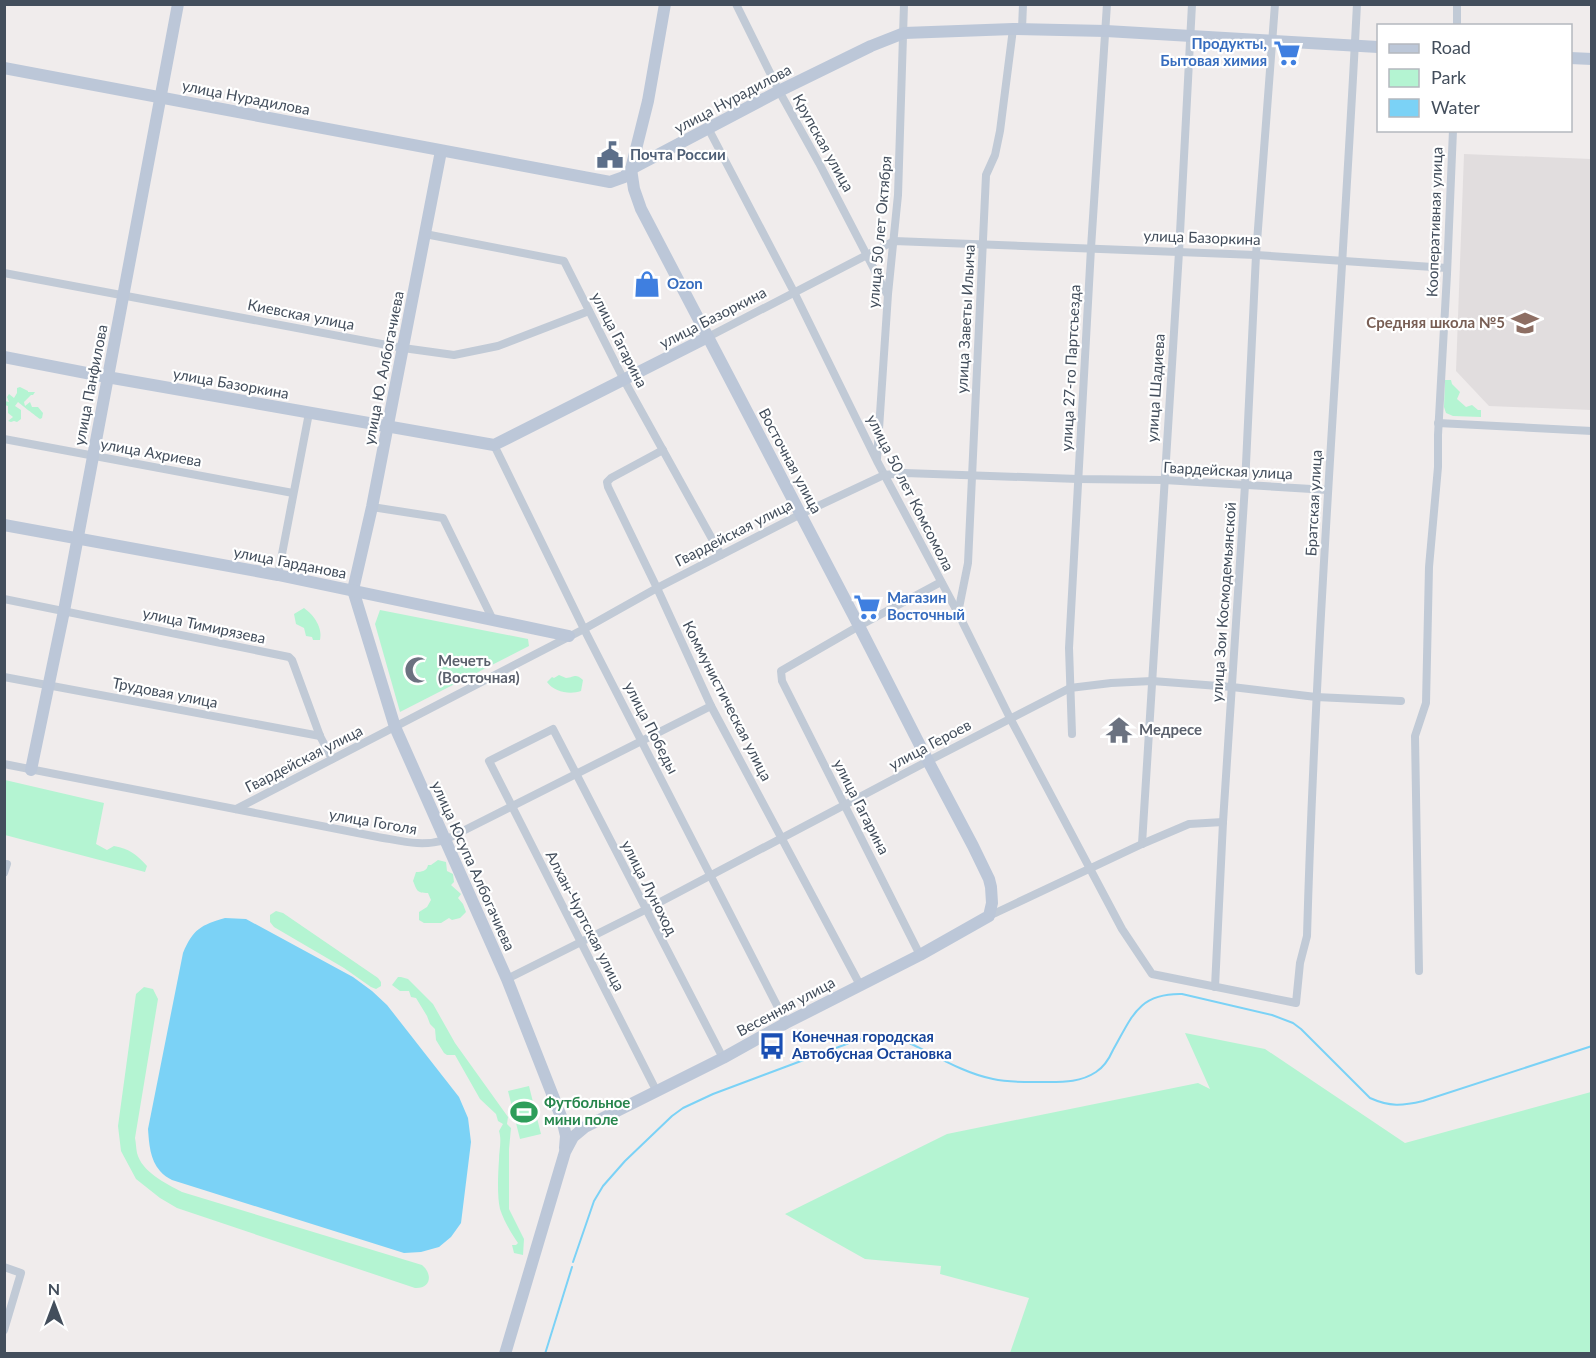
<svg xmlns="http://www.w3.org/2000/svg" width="1596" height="1358" font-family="Lato,sans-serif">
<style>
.education{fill:#e1ddde}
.green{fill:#b4f4d2}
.water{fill:#7bd2f6}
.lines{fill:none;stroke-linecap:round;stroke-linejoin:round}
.stream{stroke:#7bd2f6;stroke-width:2}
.street{stroke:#c1cad6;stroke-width:8}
.secondary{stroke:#bcc7d8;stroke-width:12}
.labels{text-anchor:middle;stroke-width:4.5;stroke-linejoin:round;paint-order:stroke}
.shop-label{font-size:15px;font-weight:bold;fill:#366cbe;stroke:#fff;text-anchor:start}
.street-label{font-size:15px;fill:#434e5c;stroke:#fff}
.service-label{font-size:15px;font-weight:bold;fill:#4e5e75;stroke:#fff;text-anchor:start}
.education-label{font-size:15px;font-weight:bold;fill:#785e54;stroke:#fff;text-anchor:end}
.worship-label{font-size:15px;font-weight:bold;fill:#5b616d;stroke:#fff;text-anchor:start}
.transit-label{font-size:15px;font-weight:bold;fill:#164399;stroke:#fff;text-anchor:start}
.leisure-label{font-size:15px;font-weight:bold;fill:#27864d;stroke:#fff;text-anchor:start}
</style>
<rect width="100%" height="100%" fill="#f0ecec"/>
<!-- education -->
<path class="education" d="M1464,154L1591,159V410L1489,406L1456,371Z"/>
<!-- green -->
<g class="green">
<path d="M1445,380H1451L1452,384L1460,392L1457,399L1466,407L1472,405L1478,410H1481V417L1453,416L1446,413L1444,407Z"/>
<path d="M20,387L28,391V392H35L33,395H31L24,402L25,406L30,402L32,407H38L43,413L42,418L40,419C37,417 19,403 18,402L15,406L21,410V419L17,422L14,421L11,422L8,421L13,417L8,413V406L5,405V401L9,402L7,397L9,394L14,398L17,393V388Z"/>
<path d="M304,608C314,615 323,628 320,640H313L312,637L306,636L304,628L296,624L294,614Z"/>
<path d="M380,610L528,639L529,646L400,712L375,624Z"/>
<path d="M559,675L566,678C575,677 575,673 583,680L581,691C570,695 554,692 547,682L552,677L554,678Z"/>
<path d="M5,780L104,803L96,844L107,850L114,846C130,849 136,854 147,866L145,872L5,835Z"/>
<path d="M438,860L446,862L447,871L453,874L454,882L451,885L461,894L458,898L463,904L466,912L460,918L452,920L449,918L441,923H424L419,920V912L427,907L431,900L428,893C416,893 417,890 413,881L416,872C422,872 427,871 428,865H431Z"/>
<path d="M276,911L283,913L378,978L381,982V986L376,989L371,987L344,968L274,927L270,922V915Z"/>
<path d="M398,977H401L408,979L433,1004L455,1043L508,1117L507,1124L511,1128L509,1149V1209L524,1239L523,1255L514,1253L512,1245H516L518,1243C511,1233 504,1221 500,1209C497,1196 498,1174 499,1160C499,1150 502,1141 499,1131L503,1124L498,1121L496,1114L480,1099L455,1055H447L444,1053L436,1040L435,1029L430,1024L427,1016L416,998L411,997L409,991H400L392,985Z"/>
<path d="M144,987L153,989L158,999L135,1138C136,1143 136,1148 137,1153C142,1172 165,1183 182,1192L422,1265C433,1274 431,1289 415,1288L177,1208L160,1198L136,1179L121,1151L118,1126L136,994Z"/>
<path d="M1185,1033L1265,1049L1405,1143L1591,1092V1353H1010L1029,1298L940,1274L941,1266L865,1259L785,1214L947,1134L1198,1083L1210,1089Z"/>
<path d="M529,1086L541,1134L520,1139L508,1091Z"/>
</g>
<!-- water -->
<path class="water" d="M225,918L246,919L353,977L372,991L387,1005L459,1097L468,1118L471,1142L461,1223L451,1237L439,1247L421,1252L404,1253L172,1180C168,1178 163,1175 160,1171C150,1160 149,1143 148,1129L183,953C193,929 201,925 225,918Z"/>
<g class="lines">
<!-- stream -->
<g class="stream">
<path d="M573,1262L594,1201L603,1186L625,1161L672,1116L683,1108L713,1094L860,1039L883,1036L896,1037C928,1050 958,1072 993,1079C1011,1083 1030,1082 1048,1082C1065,1082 1081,1082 1096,1072C1104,1067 1109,1059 1113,1050C1132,1017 1138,993 1182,994L1272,1015L1293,1023L1301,1029L1370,1098C1390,1107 1402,1106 1423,1101L1592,1046"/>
<path d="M545,1354L572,1267"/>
</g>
<!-- street -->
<g class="street">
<path d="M736,4L779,91L819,163L887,294"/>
<path d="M1457,26V4"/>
<path d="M1022,29L1023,4"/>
<path d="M708,128L794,292L877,461L958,613L1010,718L1122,929L1152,974L1296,1003L1300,963L1307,936C1316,625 1341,315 1357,4"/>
<path d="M425,234L564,261L624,380L721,555"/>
<path d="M4,273L403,348L454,355L498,346L589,311"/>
<path d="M708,337L894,241L1256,255L1447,268"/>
<path d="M1438,423L1592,431"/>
<path d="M4,439L293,493"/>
<path d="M494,445L584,629L786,1023"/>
<path d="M663,450L611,478L607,482L608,487L657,588L711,706L860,985"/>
<path d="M877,459L888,294L898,195L904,4"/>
<path d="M372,507L443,518L493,620"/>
<path d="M278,575L309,413"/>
<path d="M4,599L289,657L292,660L320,736L332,759"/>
<path d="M958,613L968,563L986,175L995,155L1000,131L1013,29"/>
<path d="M4,677L320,736"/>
<path d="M1072,734L1069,648L1091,248L1107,4"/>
<path d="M4,764L378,837C402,841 421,847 445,840L711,706"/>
<path d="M236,809L584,629L657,588L801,514L884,475L905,473L1078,479L1164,480L1328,490"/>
<path d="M1142,844L1179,252L1192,4"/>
<path d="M4,873L7,864"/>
<path d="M989,916L1142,844L1189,824L1223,822"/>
<path d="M920,955L782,681L781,671L859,626L941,582"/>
<path d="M1419,971L1415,736L1426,703L1429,567L1438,467V435L1447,274L1453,130"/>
<path d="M507,979L645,910L928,761L1070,688L1111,683L1152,681L1232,687L1316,697L1401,701"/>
<path d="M1215,987L1223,822L1245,485L1256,255L1275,4"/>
<path d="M657,1092L489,761L553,729L723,1058"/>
<path d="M4,1267L21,1273L4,1330"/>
</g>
<!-- secondary -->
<g class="secondary">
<path d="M1570,58L1592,59"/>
<path d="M4,68L610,182L624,177L631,169L779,91L871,46L904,33L1013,29L1106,31L1378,47"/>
<path d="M441,151L372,507L353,590L395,727L507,979L562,1119L566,1136L565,1148"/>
<path d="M4,357L107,377L494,445L708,337"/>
<path d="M4,525L278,575L569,636"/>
<path d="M31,770L64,611L178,4"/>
<path d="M505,1354L565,1152L573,1137L585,1127L723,1058L786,1023L920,955L989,916L992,903L991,887L989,879L973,846L928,761L859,626L641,209L634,189L631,169L648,101L665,4"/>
</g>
</g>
<!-- icons -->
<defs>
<symbol id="supermarket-bare" viewBox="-9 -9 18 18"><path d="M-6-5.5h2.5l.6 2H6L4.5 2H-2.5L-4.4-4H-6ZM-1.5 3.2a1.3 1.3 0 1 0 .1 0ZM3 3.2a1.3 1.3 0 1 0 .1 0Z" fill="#3f7fe0" stroke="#fff" stroke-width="2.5" paint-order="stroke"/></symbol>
<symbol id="civic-bare" viewBox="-9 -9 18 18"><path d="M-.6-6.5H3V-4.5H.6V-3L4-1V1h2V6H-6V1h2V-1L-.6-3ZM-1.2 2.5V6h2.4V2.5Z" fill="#5c6f8a" stroke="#fff" stroke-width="2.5" paint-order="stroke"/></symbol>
<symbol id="shop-bare" viewBox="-9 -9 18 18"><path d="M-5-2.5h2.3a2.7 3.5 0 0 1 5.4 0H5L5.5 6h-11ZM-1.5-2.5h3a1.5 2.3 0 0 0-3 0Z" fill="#3f7fe0" stroke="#fff" stroke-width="2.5" paint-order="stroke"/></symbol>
<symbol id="school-bare" viewBox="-9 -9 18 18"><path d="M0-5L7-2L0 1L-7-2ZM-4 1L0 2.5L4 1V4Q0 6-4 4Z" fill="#8d6e63" stroke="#fff" stroke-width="2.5" paint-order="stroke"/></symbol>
<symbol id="mosque-bare" viewBox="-9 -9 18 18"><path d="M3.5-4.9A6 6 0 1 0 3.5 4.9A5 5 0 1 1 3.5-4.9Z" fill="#6b7280" stroke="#fff" stroke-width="2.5" paint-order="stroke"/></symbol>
<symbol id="temple-bare" viewBox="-9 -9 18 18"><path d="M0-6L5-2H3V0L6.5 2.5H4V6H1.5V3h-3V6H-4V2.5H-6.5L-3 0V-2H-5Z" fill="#6b7280" stroke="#fff" stroke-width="2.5" paint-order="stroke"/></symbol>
<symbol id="bus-bare" viewBox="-9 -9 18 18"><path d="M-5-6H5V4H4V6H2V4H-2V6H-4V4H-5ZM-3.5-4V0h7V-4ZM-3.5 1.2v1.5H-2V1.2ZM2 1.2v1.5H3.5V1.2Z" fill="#1a4fb4" stroke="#fff" stroke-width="2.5" paint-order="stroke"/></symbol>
<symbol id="stadium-bare" viewBox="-9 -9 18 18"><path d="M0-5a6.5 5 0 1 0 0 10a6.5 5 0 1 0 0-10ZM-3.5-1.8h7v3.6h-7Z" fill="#2e9e5b" stroke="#fff" stroke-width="2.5" paint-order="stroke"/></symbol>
</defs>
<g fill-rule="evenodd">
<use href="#supermarket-bare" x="1268" y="34" width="38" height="38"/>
<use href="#civic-bare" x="591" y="136" width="38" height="38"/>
<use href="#shop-bare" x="628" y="265" width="38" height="38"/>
<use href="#school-bare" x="1506" y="304" width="38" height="38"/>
<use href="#supermarket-bare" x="848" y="588" width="38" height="38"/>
<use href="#mosque-bare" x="399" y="651" width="38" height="38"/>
<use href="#temple-bare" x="1100" y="711" width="38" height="38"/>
<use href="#bus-bare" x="753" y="1027" width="38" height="38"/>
<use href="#stadium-bare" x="505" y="1093" width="38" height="38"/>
</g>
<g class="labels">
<!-- shop labels -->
<g class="shop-label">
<text x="1267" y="49" text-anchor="end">Продукты,<tspan x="1267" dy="17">Бытовая химия</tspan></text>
<text x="667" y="289">Ozon</text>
<text x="887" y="603">Магазин<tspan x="887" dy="17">Восточный</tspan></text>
</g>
<!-- street labels -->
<g class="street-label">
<text transform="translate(246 98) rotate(11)" y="5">улица Нурадилова</text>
<text transform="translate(733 99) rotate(-28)" y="5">улица Нурадилова</text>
<text transform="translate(823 143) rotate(61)" y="5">Крупская улица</text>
<text transform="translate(1435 222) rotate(-88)" y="5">Кооперативная улица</text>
<text transform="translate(880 232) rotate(-85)" y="5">улица 50 лет Октября</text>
<text transform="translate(1202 238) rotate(2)" y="5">улица Базоркина</text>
<text transform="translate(301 315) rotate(11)" y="5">Киевская улица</text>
<text transform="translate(713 318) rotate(-27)" y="5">улица Базоркина</text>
<text transform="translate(966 319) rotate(-87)" y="5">улица Заветы Ильича</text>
<text transform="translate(619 340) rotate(63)" y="5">улица Гагарина</text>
<text transform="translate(384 368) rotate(-79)" y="5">улица Ю. Албогачиева</text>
<text transform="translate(1071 368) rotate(-87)" y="5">улица 27-го Партсъезда</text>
<text transform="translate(231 384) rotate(10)" y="5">улица Базоркина</text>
<text transform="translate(91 385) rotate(-79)" y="5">улица Панфилова</text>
<text transform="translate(1156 388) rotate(-86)" y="5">улица Шадиева</text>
<text transform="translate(151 453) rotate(10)" y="5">улица Ахриева</text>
<text transform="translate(790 461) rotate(62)" y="5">Восточная улица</text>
<text transform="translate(1228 471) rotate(3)" y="5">Гвардейская улица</text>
<text transform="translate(910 493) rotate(63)" y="5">улица 50 лет Комсомола</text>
<text transform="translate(1314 503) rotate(-87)" y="5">Братская улица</text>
<text transform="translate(734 533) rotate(-27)" y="5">Гвардейская улица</text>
<text transform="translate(290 563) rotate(11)" y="5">улица Гарданова</text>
<text transform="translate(1224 602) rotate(-86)" y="5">улица Зои Космодемьянской</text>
<text transform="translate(204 626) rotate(12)" y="5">улица Тимирязева</text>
<text transform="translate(165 693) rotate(11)" y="5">Трудовая улица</text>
<text transform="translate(727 701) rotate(63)" y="5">Коммунистическая улица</text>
<text transform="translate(651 728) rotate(63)" y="5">улица Победы</text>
<text transform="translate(930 745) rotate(-28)" y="5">улица Героев</text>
<text transform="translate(304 759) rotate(-27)" y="5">Гвардейская улица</text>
<text transform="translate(861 807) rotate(63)" y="5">улица Гагарина</text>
<text transform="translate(373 822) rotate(10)" y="5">улица Гоголя</text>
<text transform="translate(473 866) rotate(66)" y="5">улица Юсупа Албогачиева</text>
<text transform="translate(649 888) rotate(63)" y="5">улица Луноход</text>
<text transform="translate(585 921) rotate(63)" y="5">Алхан-Чуртская улица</text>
<text transform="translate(786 1007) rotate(-28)" y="5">Весенняя улица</text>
</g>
<!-- service labels -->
<g class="service-label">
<text x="630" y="160">Почта России</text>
</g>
<!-- education labels -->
<g class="education-label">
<text x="1505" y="328">Средняя школа №5</text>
</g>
<!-- worship labels -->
<g class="worship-label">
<text x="438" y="666">Мечеть<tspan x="438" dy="17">(Восточная)</tspan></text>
<text x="1139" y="735">Медресе</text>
</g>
<!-- transit labels -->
<g class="transit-label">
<text x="792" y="1042">Конечная городская<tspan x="792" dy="17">Автобусная Остановка</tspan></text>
</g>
<!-- leisure labels -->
<g class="leisure-label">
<text x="544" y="1108">Футбольное<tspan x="544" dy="17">мини поле</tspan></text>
</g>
</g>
<!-- border -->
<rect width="1596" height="1358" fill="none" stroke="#434e5c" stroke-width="12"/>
<!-- legend -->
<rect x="1377" y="24" width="195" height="108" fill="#ffffff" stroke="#b4b8be" stroke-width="1.5"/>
<rect x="1389" y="44" width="30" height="9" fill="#bcc7d8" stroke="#b4b8be" stroke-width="1.5"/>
<text x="1431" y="54" font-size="18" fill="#434e5c">Road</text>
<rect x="1389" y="69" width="30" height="18" fill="#b4f4d2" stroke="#b4b8be" stroke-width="1.5"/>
<text x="1431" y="84" font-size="18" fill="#434e5c">Park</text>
<rect x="1389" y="99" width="30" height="18" fill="#7bd2f6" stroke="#b4b8be" stroke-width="1.5"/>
<text x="1431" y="114" font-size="18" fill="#434e5c">Water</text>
<!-- north arrow -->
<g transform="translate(54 1304)" stroke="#ffffff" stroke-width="4.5" paint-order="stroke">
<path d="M0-4.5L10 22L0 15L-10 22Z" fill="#434e5c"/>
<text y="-9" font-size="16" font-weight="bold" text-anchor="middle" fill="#434e5c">N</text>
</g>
</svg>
